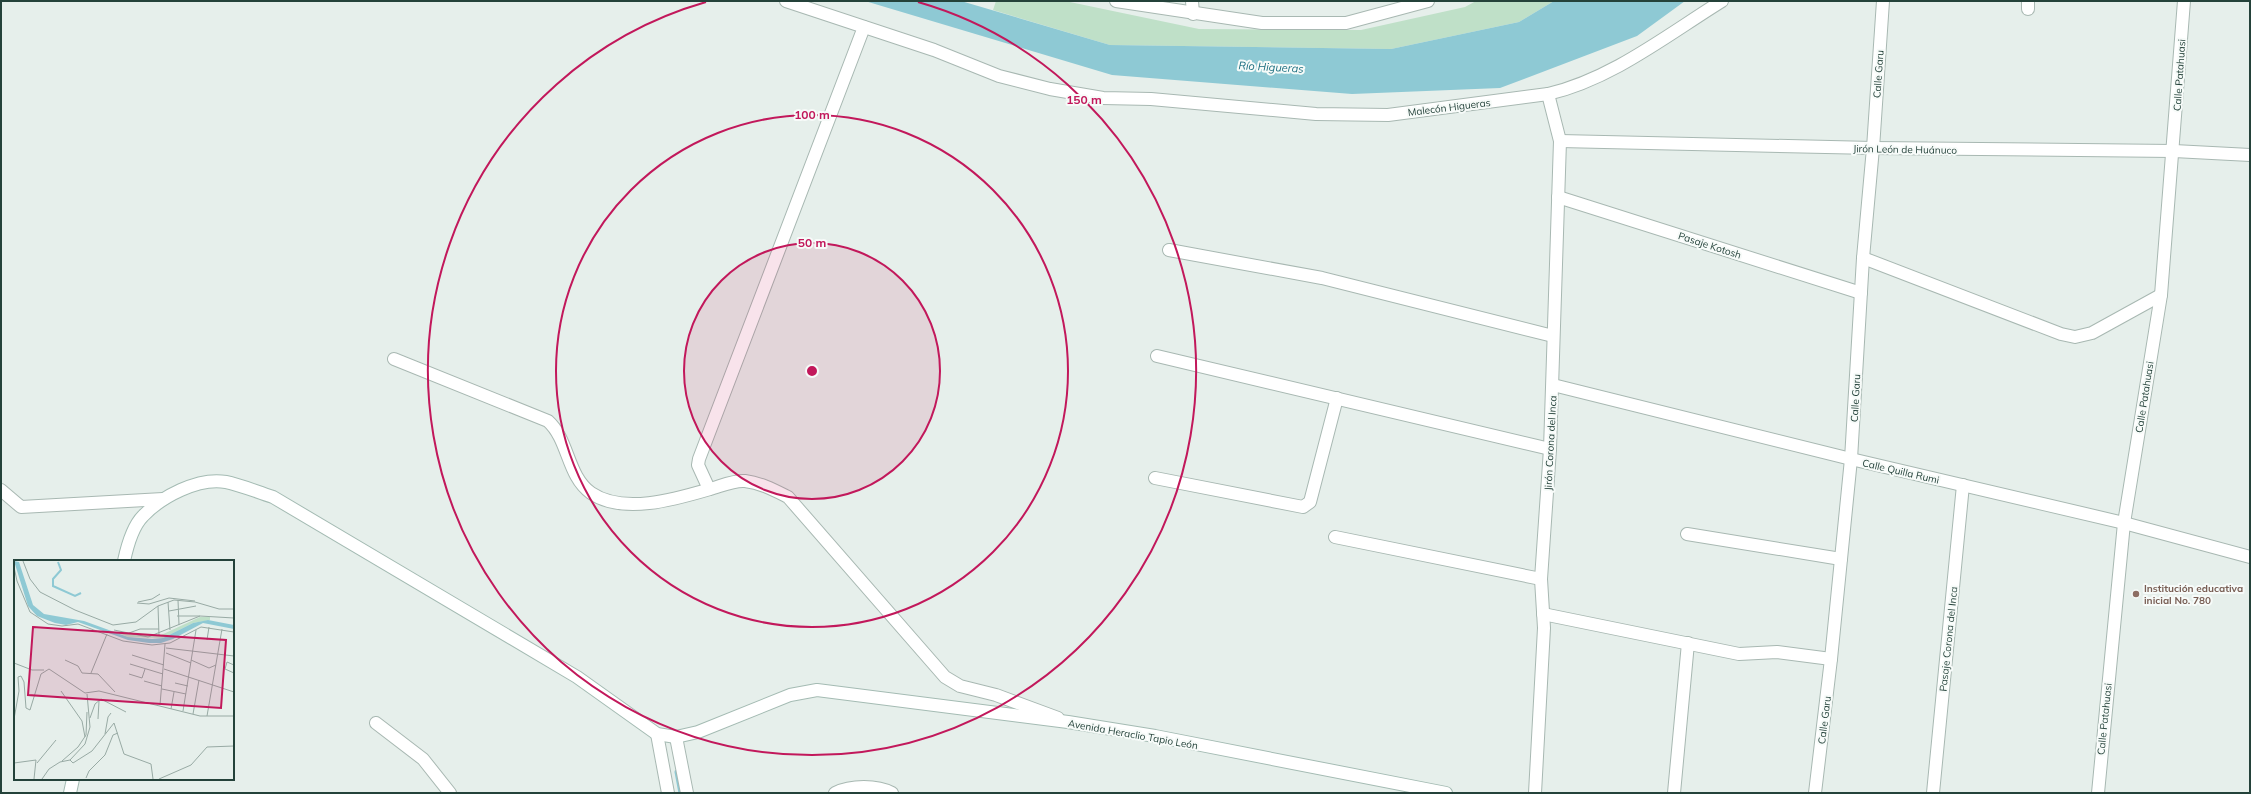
<svg xmlns="http://www.w3.org/2000/svg" width="2251" height="794" font-family="Mulish,sans-serif">
<style>
.green{fill:#bfe0c8}
.water{fill:#8ec9d4}
.lines{fill:none;stroke-linecap:round;stroke-linejoin:round}
.stream{stroke:#8ec9d4;stroke-width:5}
.street-casing{stroke:#a8b8b2;stroke-width:14}
.secondary-casing{stroke:#a4bbb3;stroke-width:14}
.street{stroke:#fff;stroke-width:12}
.secondary{stroke:#fff;stroke-width:12}
.ring{fill:none;stroke:#c2185b;stroke-width:2}
.education-dot{fill:#8d6e63;stroke:#f7fbf9;stroke-width:1.5}
.labels{text-anchor:middle;stroke-width:4;stroke-linejoin:round;paint-order:stroke}
.street-label{font-size:10px;fill:#24423a;stroke:#f7fbf9}
.education-label{font-size:10px;font-weight:bold;fill:#785e54;stroke:#f7fbf9;text-anchor:start}
.water-label{font-size:11px;font-style:italic;fill:#1c6f80;stroke:#f7fbf9}
.inset-river{fill:none;stroke:#8ec9d4;stroke-width:2}
.inset-road{fill:none;stroke:#98aaa4;stroke-width:1}
.view{fill:#c2185b;fill-opacity:0.15;stroke:#c2185b;stroke-width:2}
.inset-edge{fill:none;stroke:#24423a;stroke-width:2}
.centre{fill:#c2185b;stroke:#f7fbf9;stroke-width:2}
.ring-label{font-size:12px;text-anchor:middle;font-weight:bold;fill:#c2185b;stroke:#f7fbf9;stroke-width:4;stroke-linejoin:round;paint-order:stroke}
</style>
<rect width="100%" height="100%" fill="#e6efeb"/>
<!-- green -->
<path class="green" d="M996,1H1065L1199,29L1361,30L1465,7L1476,1H1554L1519,22L1391,49L1110,45L993,10Z"/>
<!-- water -->
<path class="water" d="M865,1H961L1110,45L1391,49L1519,22L1554,1H1685L1637,36L1500,88L1352,94L1112,75Z"/>
<g class="lines">
<!-- stream -->
<path class="stream" d="M677,772L681,793"/>
<defs>
<g id="street">
<path d="M786,1L934,50L999,76L1050,89L1103,98L1151,99L1316,114L1388,115L1548,94C1612,79 1667,35 1722,1"/>
<path d="M1116,1L1262,23H1346L1428,1"/>
<path d="M1192,1L1193,14"/>
<path d="M2028,9V1"/>
<path d="M1560,141L1873,148L2174,151L2250,155"/>
<path d="M1558,197L1861,293"/>
<path d="M1169,250L1322,278L1553,336"/>
<path d="M1863,258L2061,334L2075,337L2092,333L2161,295"/>
<path d="M1157,356L1550,449"/>
<path d="M394,359L548,421C569,440 567,476 591,493C623,515 676,499 710,489C721,486 734,480 745,481C761,483 774,490 788,497L945,677L960,686L996,695L1058,718"/>
<path d="M1553,385L1851,459L2124,523L2250,557"/>
<path d="M1155,478L1303,507L1310,502L1337,398"/>
<path d="M709,489L698,465L699,459L864,27"/>
<path d="M1,490L21,507L163,499"/>
<path d="M1687,534L1841,559"/>
<path d="M1335,537L1541,579"/>
<path d="M1543,614L1739,654L1777,652L1831,659"/>
<path d="M376,723L423,759L450,793"/>
<path d="M657,734L668,793"/>
<path d="M676,737L687,793"/>
<path d="M835,793C851,785 877,785 892,793"/>
<path d="M1535,793L1544,628L1541,579L1550,449L1560,141L1548,94"/>
<path d="M1674,793L1688,643"/>
<path d="M1815,793L1831,659L1851,459L1863,258L1873,148L1883,1"/>
<path d="M1933,793L1963,485"/>
<path d="M2098,793L2124,523L2161,295L2184,1"/>
</g>
<g id="secondary">
<path d="M124,561C127,547 132,527 143,516C161,497 198,477 226,482C241,485 257,492 273,497L577,677L657,734L676,737L698,732L790,695L817,690L1068,722L1155,736L1446,793"/>
<path d="M70,793L73,779"/>
</g>
</defs>
<!-- street casing -->
<use href="#street" class="street-casing"/>
<!-- secondary casing -->
<use href="#secondary" class="secondary-casing"/>
<!-- street -->
<use href="#street" class="street"/>
<!-- secondary -->
<use href="#secondary" class="secondary"/>
</g>
<!-- distance rings -->
<circle cx="812" cy="371" r="128" fill="#c2185b" fill-opacity=".12"/>
<g class="ring">
<circle cx="812" cy="371" r="128"/>
<circle cx="812" cy="371" r="256"/>
<path d="M918 2A384 384 0 1 1 706 2"/>
</g>
<!-- markers -->
<circle class="education-dot" cx="2136" cy="594" r="4"/>
<g class="labels">
<!-- street labels -->
<g class="street-label">
<text transform="translate(1878 74) rotate(-86)" y="4">Calle Garu</text>
<text transform="translate(2179 75) rotate(-86)" y="4">Calle Patahuasi</text>
<text transform="translate(1449 107) rotate(-7)" y="4">Malecón Higueras</text>
<text transform="translate(1905 149) rotate(1)" y="4">Jirón León de Huánuco</text>
<text transform="translate(1710 245) rotate(18)" y="4">Pasaje Kotosh</text>
<text transform="translate(2144 397) rotate(-81)" y="4">Calle Patahuasi</text>
<text transform="translate(1855 398) rotate(-87)" y="4">Calle Garu</text>
<text transform="translate(1550 443) rotate(-87)" y="4">Jirón Corona del Inca</text>
<text transform="translate(1901 471) rotate(13)" y="4">Calle Quilla Rumi</text>
<text transform="translate(1948 639) rotate(-84)" y="4">Pasaje Corona del Inca</text>
<text transform="translate(2104 719) rotate(-84)" y="4">Calle Patahuasi</text>
<text transform="translate(1824 720) rotate(-83)" y="4">Calle Garu</text>
<text transform="translate(1133 734) rotate(10)" y="4">Avenida Heraclio Tapio León</text>
</g>
<!-- education labels -->
<g class="education-label">
<text x="2144" y="592">Institución educativa<tspan x="2144" dy="12">inicial No. 780</tspan></text>
</g>
<!-- water labels -->
<g class="water-label">
<text transform="translate(1271 67) rotate(3)" y="4">Río Higueras</text>
</g>
</g>
<!-- overview -->
<g transform="translate(14 560)">
<rect width="220" height="220" fill="#e6efeb"/>
<path d="M186,57H196V60L179,63L149,78L114,77L104,73L145,76Z" fill="#bfe0c8"/>
<path d="M0,1L5,2L19,45L30,54L70,61L114,77L138,79L149,78L179,63L194,60L220,65V69L189,63L159,79L147,83H135L114,80L64,62L52,65L41,63L23,56L14,46Z" fill="#8ec9d4"/>
<path class="inset-river" d="M44,2L47,10L39,19V26L61,36L67,33"/>
<path class="inset-road" d="M9,1L16,19L26,32L61,50L99,65L122,62L144,46L160,40L181,42L205,49H220M0,7L3,21L16,52L34,64L48,66L64,64L109,81L138,85L156,83L187,67L220,72M164,40L165,65M124,42L138,39L146,34M154,42L156,70M123,43L135,44L155,38L181,41M144,46L145,75M155,51L182,46M163,56H186M100,70L134,77L186,56L220,58M115,73L126,69H145M193,80L195,67M152,88L220,96M152,93L177,103M118,95L150,105M51,100L64,106L68,113L84,114L101,132M177,100L195,108L202,105M0,103L18,110H30M116,104L149,114M220,105L213,102L211,109L220,113M150,109L220,132M77,113L93,74M115,114L128,118L131,109M130,121L148,126M161,123L174,126M148,129L172,134M47,131L68,161L71,177M146,145L151,84M157,149L160,132M169,151L182,70M179,154L185,120M193,156L208,69M76,158L81,144L87,139L112,152M0,159L5,131L4,117L7,116L10,122L12,148L16,150L27,114L35,109L71,133L85,131L186,156H220M84,159L85,141M91,174L94,157L97,153M56,200L59,203L78,191L100,163L110,194L137,204L139,219M48,201L64,187L72,175L73,152M0,203L22,200L20,219M23,203L42,180M72,218L75,211L91,195L99,175L104,173M28,219L35,209L46,202L56,200L71,184L76,167L73,134M145,219L177,205L193,187L220,186"/>
<path class="view" d="M19,67L212,80L207,148L14,135Z"/>
<rect width="220" height="220" class="inset-edge"/>
</g>
<circle cx="812" cy="371" r="6" class="centre"/>
<g class="ring-label">
<text x="1084" y="104">150 m</text>
<text x="812" y="119">100 m</text>
<text x="812" y="247">50 m</text>
</g>
<!-- border -->
<rect width="2251" height="794" fill="none" stroke="#24423a" stroke-width="4"/>
</svg>
